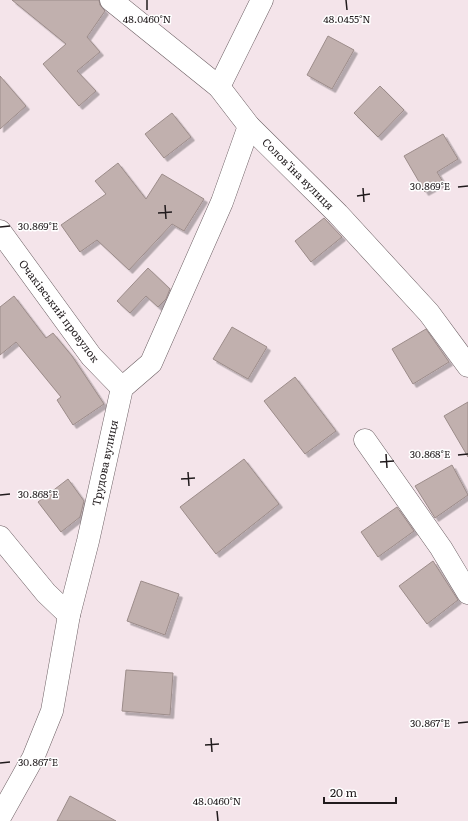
<svg xmlns="http://www.w3.org/2000/svg" width="468" height="821" font-family="Literata,serif">
<style>
.building{fill:#c1b0ae;stroke:#9c8c8a;filter:url(#shadow)}
.lines{fill:none;stroke-linecap:round;stroke-linejoin:round}
.street-casing{stroke:#6c5f63;stroke-width:23}
.street{stroke:#fff;stroke-width:22}
.ticks{fill:none;stroke:#211b1d;stroke-width:1.5}
.labels{text-anchor:middle;stroke-width:3;stroke-linejoin:round;paint-order:stroke}
.street-label{font-size:11px;fill:#211b1d;stroke:#fff}
.ticks-label{font-size:10px;text-anchor:middle;fill:#211b1d;stroke:#fff;stroke-width:3;stroke-linejoin:round;paint-order:stroke}
</style>
<defs>
<filter id="shadow"><feDropShadow dx="3.5" dy="3.5" stdDeviation="0" flood-color="#0004"/></filter>
</defs>
<rect width="100%" height="100%" fill="#f4e4ea"/>
<!-- building -->
<g class="building">
<path d="M12,0H99L100,5L105,11L87,37L100,52L77,71L96,91L79,106L43,64L66,44Z"/>
<path d="M328,36L354,50L332,89L307,75Z"/>
<path d="M0,76L26,106L0,129Z"/>
<path d="M380,86L404,110L378,137L354,113Z"/>
<path d="M172,113L191,137L164,158L145,134Z"/>
<path d="M443,134L458,159L437,172L443,182L425,192L404,156Z"/>
<path d="M118,163L146,199L162,174L204,199L184,231L172,224L129,270L97,240L80,252L61,225L106,194L95,181Z"/>
<path d="M324,218L342,237L311,262L295,241Z"/>
<path d="M148,268L170,289L166,299L158,307L146,296L130,313L117,301Z"/>
<path d="M14,296L46,338L53,333L72,356L104,404L73,425L57,400L61,397L16,342L0,355V307Z"/>
<path d="M232,327L267,347L248,379L213,359Z"/>
<path d="M426,329L449,362L413,384L392,349Z"/>
<path d="M295,377L336,431L305,454L264,401Z"/>
<path d="M468,402V457L444,416Z"/>
<path d="M244,459L279,504L216,554L180,507Z"/>
<path d="M452,465L468,495L435,518L415,486Z"/>
<path d="M68,479L84,501L80,517L61,532L38,502Z"/>
<path d="M397,507L414,531L378,557L361,532Z"/>
<path d="M433,561L458,600L427,624L399,586Z"/>
<path d="M141,581L179,594L165,635L127,621Z"/>
<path d="M126,670L173,673L170,715L122,711Z"/>
<path d="M70,796L116,821H57Z"/>
</g>
<g class="lines">
<defs>
<g id="street">
<path d="M111,0L219,87L249,126L338,214L429,313L468,366"/>
<path d="M219,87L262,0"/>
<path d="M0,231L91,356L122,388"/>
<path d="M365,440L441,548L468,593"/>
<path d="M0,537L46,593L69,615"/>
<path d="M0,817L33,758L52,711L69,615L88,541L122,388L151,363L222,202L249,126"/>
</g>
</defs>
<!-- street casing -->
<use href="#street" class="street-casing"/>
<!-- street -->
<use href="#street" class="street"/>
</g>
<!-- ticks -->
<path class="ticks" d="M147,0V10M346,0L347,10M458,187L468,186M363,188L364,202M357,196L370,194M165,205L166,219M158,213L172,212M0,227L10,226M386,454L387,468M458,455L468,454M380,462L394,461M188,472L189,486M181,479L195,478M0,495L10,494M458,723L468,722M211,738L212,752M205,745L219,744M0,763L10,762M217,811L218,821"/>
<g class="labels">
<!-- street labels -->
<g class="street-label">
<text transform="translate(298 174) rotate(45)" y="4">Солов'їна вулиця</text>
<text transform="translate(59 311) rotate(53)" y="4">Очаківський провулок</text>
<text transform="translate(105 463) rotate(-78)" y="4">Трудова вулиця</text>
</g>
</g>
<g class="ticks-label">
<text x="147" y="23">48.0460°N</text>
<text x="347" y="23">48.0455°N</text>
<text x="430" y="190">30.869°E</text>
<text x="38" y="230">30.869°E</text>
<text x="430" y="458">30.868°E</text>
<text x="38" y="498">30.868°E</text>
<text x="430" y="727">30.867°E</text>
<text x="38" y="766">30.867°E</text>
<text x="217" y="805">48.0460°N</text>
</g>
<!-- scale -->
<path d="M324 797v6h72v-6" fill="none" stroke="#211b1d" stroke-width="2"/>
<text x="330" y="797" font-size="12" fill="#211b1d" stroke="#ffffff" stroke-width="3" paint-order="stroke">20 m</text>
</svg>
